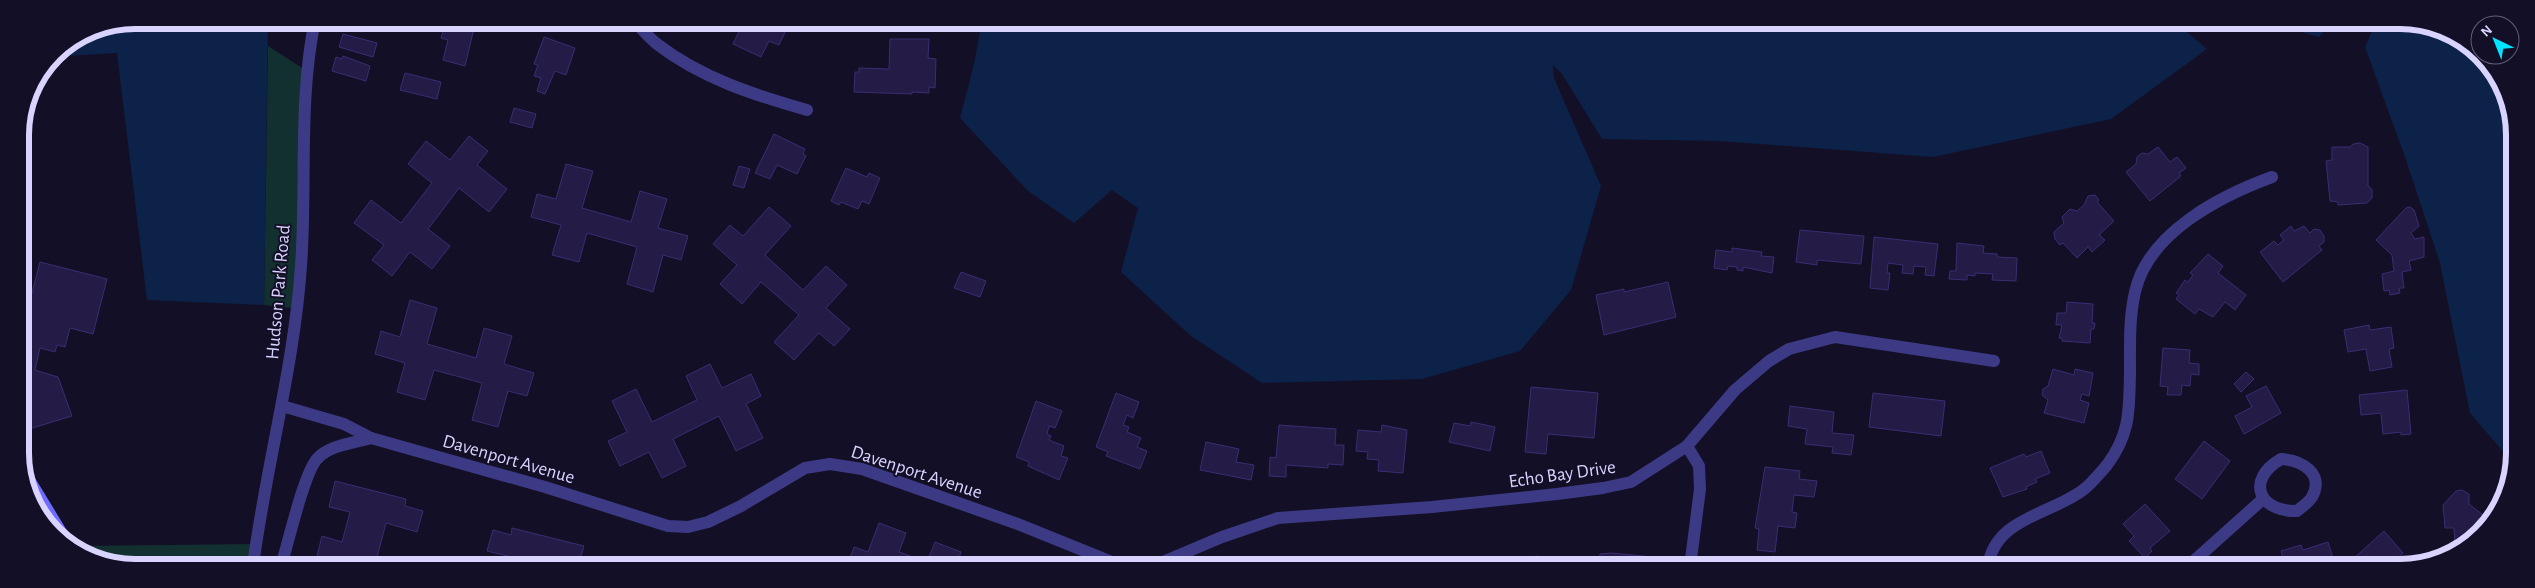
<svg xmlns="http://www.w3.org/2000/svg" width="2535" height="588" font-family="'Alegreya Sans',sans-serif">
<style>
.green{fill:#12302f}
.water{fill:#0c2248}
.building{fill:#241b47;stroke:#3b2d73}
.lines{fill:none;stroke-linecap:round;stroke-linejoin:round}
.minor{stroke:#3d3a85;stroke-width:12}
.tertiary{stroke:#3d3a85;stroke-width:12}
.secondary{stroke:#6f6bff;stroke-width:12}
.labels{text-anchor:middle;stroke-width:4;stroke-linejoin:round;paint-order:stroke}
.street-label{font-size:19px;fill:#d9d4ff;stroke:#130f26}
.rim{fill:none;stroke:#d9d4ff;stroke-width:6}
</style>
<rect width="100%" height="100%" fill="#130f26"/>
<!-- green -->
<g class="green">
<path d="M268,46L310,73L300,309L264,305Z"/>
<path d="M262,544L258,566H113L75,546Z"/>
</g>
<!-- water -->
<g class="water">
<path d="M135,20H268L264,305L147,300L117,53L65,56L64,47L91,29Z"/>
<path d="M982,21L2175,22L2207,49L2111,119L1933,157L1720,141L1602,139L1562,74L1553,65L1554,78L1601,186L1571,290L1520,351L1422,379L1262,383L1191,336L1121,272L1138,208L1112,190L1074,223L1028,191L960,118L974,64Z"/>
<path d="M2266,22H2332L2319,37Z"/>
<path d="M2376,22H2422L2480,53L2513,112V463L2470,413L2440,263L2405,157L2365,47Z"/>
</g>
<!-- building -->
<g class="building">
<path d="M439,20H476L465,66L443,60L448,40L441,38L446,22Z"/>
<path d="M744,21H796L793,29L788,26L779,45L769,41L761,57L733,44Z"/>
<path d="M343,34L377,43L373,57L339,47Z"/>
<path d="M544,37L575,48L566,75L555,71L545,94L537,91L541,78L534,76L538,65L534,64Z"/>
<path d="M890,39H929L928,58L936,59L935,88L929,87V93L912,92V94L854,92L855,72H859V68L889,69Z"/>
<path d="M343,56L370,66L366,81L332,71L336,57L342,59Z"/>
<path d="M405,73L441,82L437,99L400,90Z"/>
<path d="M514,108L536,114L532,128L510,122Z"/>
<path d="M774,134L805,149L803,154L806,156L797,174L777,165L770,179L755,173Z"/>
<path d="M469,136L488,151L477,165L507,189L489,212L459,188L428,229L450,246L432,269L410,252L392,276L372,260L384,245L354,223L371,200L401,223L432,183L408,164L426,141L450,160Z"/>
<path d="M2360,143L2368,147V186L2372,189V198L2367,203L2338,205V202L2330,201L2326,161L2332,160V147H2350L2353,144Z"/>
<path d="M2158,147L2170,162L2177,157L2186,168L2179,173L2181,176L2150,201L2126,172L2136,164L2137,157L2142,153L2148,154Z"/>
<path d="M566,164L593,171L582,208L631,222L640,191L667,199L658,228L688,236L681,260L663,255L653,292L627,284L637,247L587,233L579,262L552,255L561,225L531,217L537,194L556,199Z"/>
<path d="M739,166L750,169L744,188L733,185Z"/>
<path d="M846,168L867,177L869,173L880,178L869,204L862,201L858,209L841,202L839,205L831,201Z"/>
<path d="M2095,195L2099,200L2097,202L2114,221L2099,235L2105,240L2092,252L2088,247L2077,258L2063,243L2060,245L2055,239L2054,232L2064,223L2062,217L2070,209L2077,211L2084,205L2088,196Z"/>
<path d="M769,207L791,226L765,255L803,290L826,266L847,285L826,308L850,329L834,346L819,333L794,360L774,342L799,315L761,282L742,304L720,284L737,265L713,244L730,225L743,236Z"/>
<path d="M2410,207L2414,210L2419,226L2411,233L2415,239L2424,237V257L2409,261L2411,270L2402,272L2404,288H2399L2400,293L2390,295L2389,290L2384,291L2382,274L2394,271L2392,255L2376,240L2406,208Z"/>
<path d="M2291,226L2294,231L2304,226L2310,233L2314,229L2320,230L2324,236V242L2319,246L2322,250L2283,282L2260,252L2274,241L2278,245L2284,240L2280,235Z"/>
<path d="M1800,230L1864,236L1861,264L1817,260V265L1796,262Z"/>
<path d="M1874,237L1938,244L1934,276L1925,275L1926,267L1914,266L1913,274L1902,273L1903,265L1888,263L1887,273H1890L1888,290L1870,288Z"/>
<path d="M1957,243L1984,246L1983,253L1997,254V257L2017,258L2016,281L1992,280L1993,274L1975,273V276L1967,275V280L1949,279L1950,271H1956Z"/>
<path d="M1732,248L1762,252L1761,256L1774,257L1772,273L1743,267V271L1737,270V267L1728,266L1727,270L1714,268L1716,250L1732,252Z"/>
<path d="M2208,254L2223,266L2218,273L2246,295L2235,310L2225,302L2213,317L2199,309L2195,314L2176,299L2179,295L2176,293L2185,280L2188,282L2193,275L2190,273Z"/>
<path d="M40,262L107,279L93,334L70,328L65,347L57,345L55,352L40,348L35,370L58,377L72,416L29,429L22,405V355L28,338L21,335Z"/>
<path d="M961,272L986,281L980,297L954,288Z"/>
<path d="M1668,282L1676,317L1604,335L1596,295L1624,289V292Z"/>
<path d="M410,300L437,308L427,344L476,358L484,328L512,336L504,364L534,373L527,396L508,391L498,427L472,420L482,383L434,370L425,400L397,392L405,363L375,354L381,331L400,337Z"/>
<path d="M2067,302L2093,304L2092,323H2095L2094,329H2091L2090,343L2062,341V338H2059L2062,325H2056L2057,313H2066Z"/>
<path d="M2369,325L2370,330L2391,327L2394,348L2389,349L2392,367L2370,371L2366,349L2348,352L2344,330Z"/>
<path d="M2163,348L2190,350L2189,363L2199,364V375L2191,374L2190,386L2182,385L2181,395H2167L2168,387L2160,386Z"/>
<path d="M710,364L722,388L751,374L761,396L746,404L763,438L736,451L719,416L673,439L686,466L662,478L649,452L620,466L608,441L627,432L612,401L636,389L652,422L697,400L686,376Z"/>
<path d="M2053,369L2074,375L2075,369L2093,373L2089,396L2082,394L2080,400L2089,403L2084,423L2044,413L2048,400L2042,395L2043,389L2048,386Z"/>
<path d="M2246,372L2254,379L2241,392L2234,384Z"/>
<path d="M2266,386L2281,413L2244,434L2235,416L2252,407L2246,396Z"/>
<path d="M1531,387L1598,393L1594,438L1548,434L1546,454L1525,452Z"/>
<path d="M2407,390L2411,434L2401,435V432L2383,434L2381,413L2361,415L2359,395Z"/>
<path d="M1116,393L1139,402L1133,418L1127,415L1123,425L1129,427L1127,432L1141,438L1137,447L1147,451L1140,469L1106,456L1108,452L1096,447Z"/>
<path d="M1873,393L1945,401L1941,436L1869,427Z"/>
<path d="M1036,401L1062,411L1055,428L1049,426L1047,434L1051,436L1049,440L1064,446L1061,456L1068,458L1059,480L1028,466L1029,462L1016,457Z"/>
<path d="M1790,406L1834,412L1832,433L1854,435L1851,455L1832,453L1833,447L1805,444L1807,429L1788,426Z"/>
<path d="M1471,422L1495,427L1490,451L1449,442L1454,423L1470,426Z"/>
<path d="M1279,425L1336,429L1335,445H1344L1343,465L1328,464V468L1286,465V477L1269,476L1270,457L1276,458Z"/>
<path d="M1382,425L1407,430L1403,473L1378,471L1379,460L1367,459L1368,452L1356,451L1358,430L1381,432Z"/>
<path d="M2204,441L2230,461L2202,499L2175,479Z"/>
<path d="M1206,442L1239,449L1236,462L1254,465L1251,480L1200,470Z"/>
<path d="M2041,451L2050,473L2035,479L2037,482L2026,487L2027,489L2003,497L1990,468L2024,454L2026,457Z"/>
<path d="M1765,467L1800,471L1799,479L1817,481L1814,497L1794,495L1792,512L1797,513L1795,528L1778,526L1775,552L1757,550L1759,529L1755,528Z"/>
<path d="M335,481L406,499L405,506L423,511L417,532L386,523L375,565L323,566L315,564L322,536L342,542L350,512L329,507Z"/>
<path d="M2462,490L2469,494V504L2488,519L2476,540L2447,551L2446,546L2455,544L2454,528H2445L2443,505L2456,491Z"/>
<path d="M2145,504L2170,531L2150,548L2152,551L2145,558L2129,541L2134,536L2123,524Z"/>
<path d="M879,523L906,533L899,552L927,562L935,542L961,552L956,567L847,566L854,547L868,552Z"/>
<path d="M512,528L584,546L578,566H518L520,559L487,551L493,530L511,535Z"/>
<path d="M2384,531L2403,553L2386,568H2359L2352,560Z"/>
<path d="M2328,542L2336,568H2286L2281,551L2301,545L2303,550Z"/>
<path d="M1611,553L1653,557L1652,567H1599L1600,554Z"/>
<path d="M1538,556V558L1546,557L1547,564L1571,561L1572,567H1516L1515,559Z"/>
<path d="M2086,560L2122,561L2123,568L2079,567Z"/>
</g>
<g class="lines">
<!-- minor -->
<g class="minor">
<path d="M632,20C641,27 648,37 657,44C701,78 754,95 807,110"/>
<path d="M1687,446L1699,466L1700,489L1690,567"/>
<path d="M2281,459C2302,460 2325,474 2312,497C2309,502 2302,507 2297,511C2259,512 2245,480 2281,459Z"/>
<path d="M1151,567L1222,537L1278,518L1432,507L1557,494L1603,488L1631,482L1687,446L1735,390L1769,361L1789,349L1835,337L1994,361"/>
<path d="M1988,567C1994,518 2050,515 2083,490C2091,484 2100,473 2107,465C2131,433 2129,409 2130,372C2130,345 2129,318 2135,292C2148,233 2220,196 2272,177"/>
<path d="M2186,568L2263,499"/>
</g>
<!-- tertiary -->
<g class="tertiary">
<path d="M282,406L344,424L371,438L545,487L668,526L688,527L708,522L741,506L805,468L830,464L862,469L1018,524L1112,562L1141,567"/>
<path d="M253,566C266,465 294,368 301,266C307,184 298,102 315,20"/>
<path d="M281,566C288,544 304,473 317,459C329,445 354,443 371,438"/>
</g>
<!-- secondary -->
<path class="secondary" d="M22,468L67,542"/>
</g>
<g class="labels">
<!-- street labels -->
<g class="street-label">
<text transform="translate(277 292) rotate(-85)" y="7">Hudson Park Road</text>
<text transform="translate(509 458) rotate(16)" y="7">Davenport Avenue</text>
<text transform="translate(917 471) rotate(18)" y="7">Davenport Avenue</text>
<text transform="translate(1562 473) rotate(-8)" y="7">Echo Bay Drive</text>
</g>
</g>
<!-- crop -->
<path d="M0 0H2535V588H0ZM135 29H2400A106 106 0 0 1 2506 135V453A106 106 0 0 1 2400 559H135A106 106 0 0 1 29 453V135A106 106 0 0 1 135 29Z" fill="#130f26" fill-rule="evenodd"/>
<path class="rim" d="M135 29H2400A106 106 0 0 1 2506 135V453A106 106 0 0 1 2400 559H135A106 106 0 0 1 29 453V135A106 106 0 0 1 135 29Z"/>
<!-- north arrow -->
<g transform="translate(2495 40) rotate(317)"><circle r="24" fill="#130f26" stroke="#625e7d"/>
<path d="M0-4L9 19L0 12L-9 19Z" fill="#00e5ff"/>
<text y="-8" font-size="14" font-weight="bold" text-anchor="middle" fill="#d9d4ff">N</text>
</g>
</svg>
